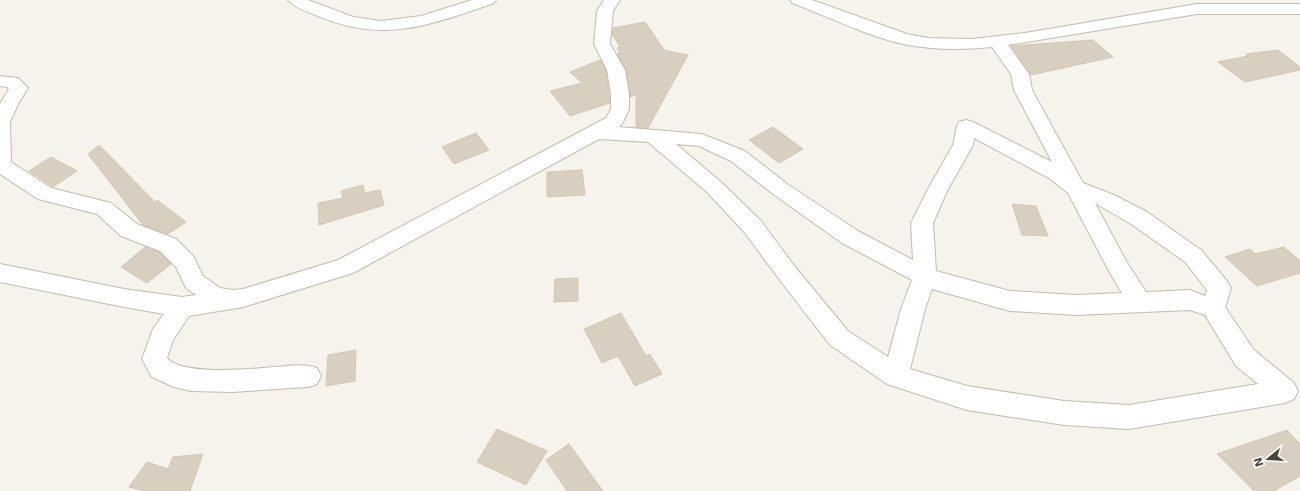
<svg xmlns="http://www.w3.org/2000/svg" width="1300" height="491" font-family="'DejaVu Sans',sans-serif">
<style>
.building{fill:#d8cfc1;stroke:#d3c7b4}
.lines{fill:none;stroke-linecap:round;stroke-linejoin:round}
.minor-casing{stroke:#c2bbae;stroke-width:2}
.minor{fill:#fff;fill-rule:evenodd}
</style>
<rect width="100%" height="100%" fill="#f6f3ec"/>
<!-- building -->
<g class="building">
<path d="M645,22L664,50L688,55L648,128L636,127V95L630,97L626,70L617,54L620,53L617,48L620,47L612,34L613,28Z"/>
<path d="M1093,40L1113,57L1031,75L1011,46Z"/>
<path d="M1278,50L1300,67V70L1245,82L1218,62L1248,56L1246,54Z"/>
<path d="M600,60L606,70L610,103L570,116L550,91L582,83L570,72Z"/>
<path d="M773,127L803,149L779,163L749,140Z"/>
<path d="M476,133L489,150L454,164L442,147Z"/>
<path d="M99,145L155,202L157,200L186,222L168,234L143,225L88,154Z"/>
<path d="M51,157L77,171L53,187L29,171Z"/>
<path d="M582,170L585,195L547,197V172Z"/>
<path d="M363,185L365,193L380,190L384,205L319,225L318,203L343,198L341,191Z"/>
<path d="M1012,204L1036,206L1048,236L1022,235Z"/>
<path d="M145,247L159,252L171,264L147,283L121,267Z"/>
<path d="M1284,247L1300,261V273L1257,286L1225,257L1250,249L1255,254Z"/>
<path d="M578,278V301L554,302L555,279Z"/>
<path d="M621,313L646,356L650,354L662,374L635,386L618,356L602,363L584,329Z"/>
<path d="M356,350L355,381L326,386L328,355Z"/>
<path d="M497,429L547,451L526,485L477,462Z"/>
<path d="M1287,430L1300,444V476L1274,491H1254L1217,454Z"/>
<path d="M569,444L603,491H567L546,460Z"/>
<path d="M203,454L190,491H145L129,487L147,462L168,469L173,457Z"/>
</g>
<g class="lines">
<defs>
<g id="minor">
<path d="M288,0H308L353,17L381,21L421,16L472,0H496L494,3C430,25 384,44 318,16C309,12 294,8 288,0Z"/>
<path d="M604,0H620L613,11L610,44L625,70L629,94V109L623,122L619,127L702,134L745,151L787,184L858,231L913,260L911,223L927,191L953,145L957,126L959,122L966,120L973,122L1052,162L1014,90L1011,74L992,47C962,50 932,50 903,44C867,36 827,16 792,3L790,0H812L907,34L928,38L972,39L1025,33L1197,4H1300V14H1197L1008,45L1029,74L1032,90L1083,183L1114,195L1147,212L1201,250L1227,281L1231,288L1225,307L1254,350L1294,383L1298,391L1294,399L1285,403L1129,429L1064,425L967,410L887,384L830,345L779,279L745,233L708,193L648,142L599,139L353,273L243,307L189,316L173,340L167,358C182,376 252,369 275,367C289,366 303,363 317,368L321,376L317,384L308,387L232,392L191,391L174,387L152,377L142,359L153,329L164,314L124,307L0,282V264L124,289L182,297L196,295L186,288L176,267L160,251L121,236L97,214L38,199L0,174V104L9,89L7,87L0,86V76L18,78L28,88L18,104L10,122L11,162L51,188L111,203L137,224L176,239L193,256L203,276L220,288L233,290L243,289L338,260L606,118L611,109V94L607,70L594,44L597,11ZM974,138L1049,178L1068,193L1110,273L1122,293L1076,295L1010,291L936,271L933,223L947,191L973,145ZM676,144L699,146L731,161L773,194L842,243L912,280L901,309L888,357L848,331L795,267L761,221L722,183ZM1095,203L1131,224L1185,262L1207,290L1205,296L1190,290L1146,292L1126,261ZM932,289L1010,311L1076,315L1190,310L1205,315L1236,366L1258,384L1129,405L1064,401L967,386L910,369L925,309Z"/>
</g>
</defs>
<!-- minor casing -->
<use href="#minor" class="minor-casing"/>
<!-- minor -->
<use href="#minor" class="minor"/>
</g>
<!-- north arrow -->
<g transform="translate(1268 459) rotate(252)" stroke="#ffffff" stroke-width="3" paint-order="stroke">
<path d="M0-3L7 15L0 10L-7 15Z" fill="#4b4439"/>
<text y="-6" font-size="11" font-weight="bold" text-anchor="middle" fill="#4b4439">N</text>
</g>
</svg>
